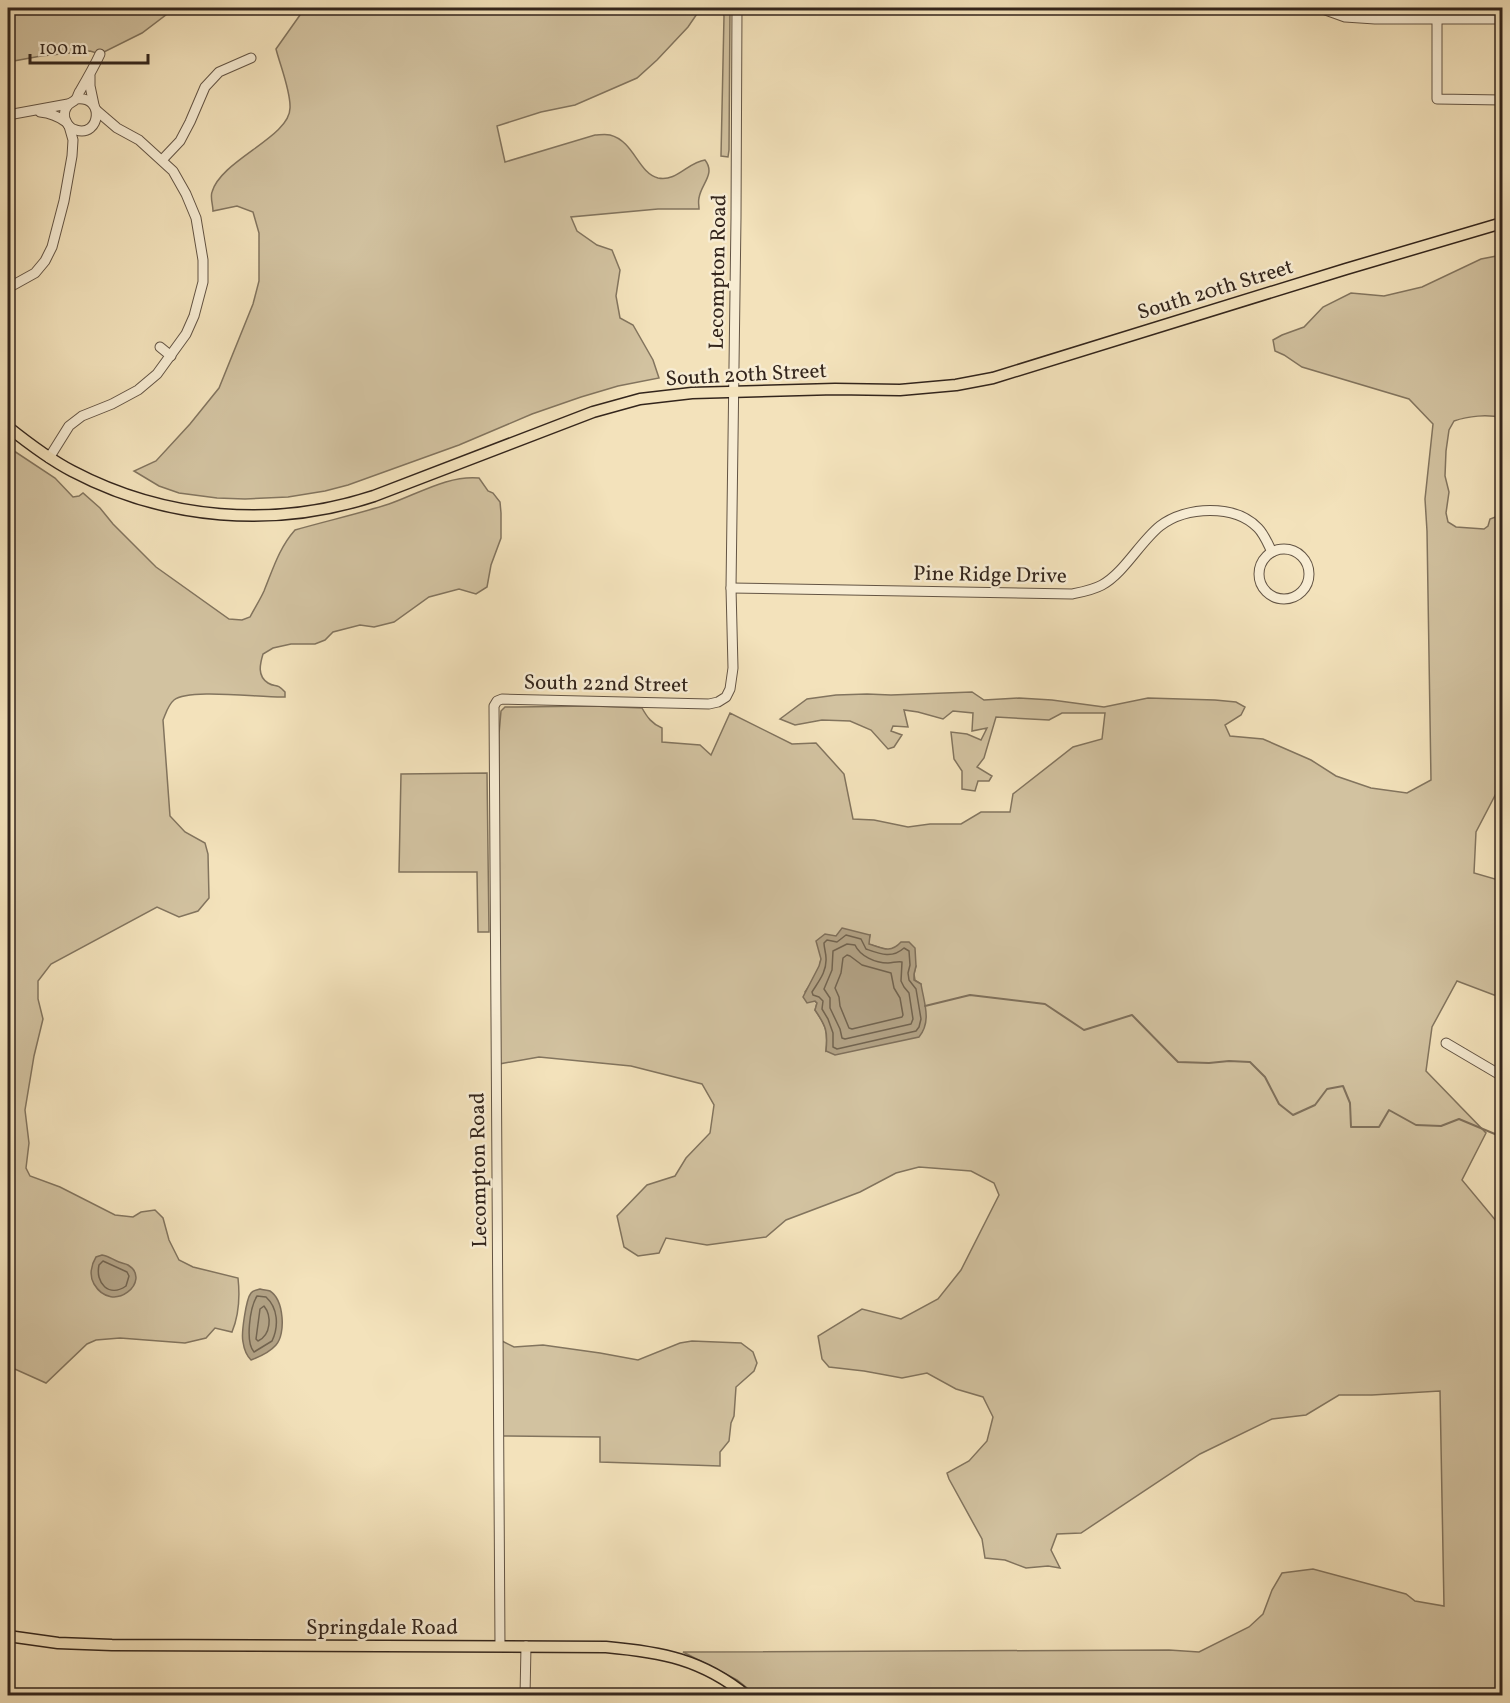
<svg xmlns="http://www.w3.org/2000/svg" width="1510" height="1703" font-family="Vollkorn,serif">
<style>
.green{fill:#d2c2a0;stroke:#82745e;stroke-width:1.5;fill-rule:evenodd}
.water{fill:#b2a285;stroke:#7f705b;stroke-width:1.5}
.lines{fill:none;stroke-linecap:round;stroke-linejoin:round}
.shore{stroke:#726450;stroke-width:1.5}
.stream{stroke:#7f705b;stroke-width:2}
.minor-casing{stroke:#635444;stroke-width:11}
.major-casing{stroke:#33251c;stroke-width:13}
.minor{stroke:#f7ecd3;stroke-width:9}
.major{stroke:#f3e2bb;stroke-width:10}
.labels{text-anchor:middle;stroke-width:5;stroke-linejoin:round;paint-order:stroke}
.street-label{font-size:21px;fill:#33251c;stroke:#f7ecd3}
</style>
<rect width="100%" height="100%" fill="#f3e2bb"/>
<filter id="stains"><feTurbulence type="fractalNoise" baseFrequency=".00333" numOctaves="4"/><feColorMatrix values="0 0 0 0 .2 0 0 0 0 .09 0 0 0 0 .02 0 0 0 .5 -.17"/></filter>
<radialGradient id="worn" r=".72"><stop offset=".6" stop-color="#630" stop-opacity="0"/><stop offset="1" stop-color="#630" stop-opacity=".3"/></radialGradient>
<!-- green -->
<g class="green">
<path d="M8,8H175L142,33L100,54L90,51L41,56L8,62Z"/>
<path d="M298,8H701L688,27L657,60L637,78L575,105L541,112L497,126L505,162L595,135C599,135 605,134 610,135C634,141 638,173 658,178C677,182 688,162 705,160C716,174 701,184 699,198C698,202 699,205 699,209H658L571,217L577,231L597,245L612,250L620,270L616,296L620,318L633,325L653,360L659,378L618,386L581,397L532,414L459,445L348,485L325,491L288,497L245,499L217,498L179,493L159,486L134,471L156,461L190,424L219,388L253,304L259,281V233L253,212L237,206L213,211C213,205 210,197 212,192C221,160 290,137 290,108C291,92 280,65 276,49L300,15Z"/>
<path d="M720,8H730L729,150L728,157L721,156L724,16Z"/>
<path d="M1502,255V418C1488,414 1468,416 1454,421L1449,430L1446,451L1445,476L1449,492L1446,513L1448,522L1456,527L1484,529L1488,526L1490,519L1498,516L1502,517V782L1476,832L1474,873L1502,881V996L1494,995L1457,981L1432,1027L1426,1071L1486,1133L1462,1180L1502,1228V1695H756L737,1680L683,1652L1169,1650L1199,1652L1249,1627L1263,1614L1272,1590L1282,1573L1313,1569L1406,1594L1415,1601L1444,1606L1440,1391L1372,1395H1339L1306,1415L1272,1419L1200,1454L1081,1533L1057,1534L1051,1550L1060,1568L1048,1566L1026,1568L1005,1560L985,1558L982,1539L949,1479L947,1473L969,1461L987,1441L993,1417L983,1397L956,1389L927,1373L902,1378L864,1371L829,1367L822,1359L818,1336L862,1309L901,1319L938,1299L961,1270L999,1195L994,1183L971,1171L919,1167L896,1173L860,1192L786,1220L766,1237L707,1245L666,1238L659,1253L638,1256L624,1247L617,1216L647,1185L675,1176L686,1158L710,1133L714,1105L702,1084L631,1066L539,1057L499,1064V734L501,711L505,707H516L593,706L642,708C647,717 652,724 662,728V742L700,745L711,755L730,713L792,744L816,743L844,774L853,819L874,820L908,827L930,824H961L981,812H1010L1013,794L1073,747L1102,739L1105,713H1062L1049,720L996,717L984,758L977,767L992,776L989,781H978L975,791L962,789V771L954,759L951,732L967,734L981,740L987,728L972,731L973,713L953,711L943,719L918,712L904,710L908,727L893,726L891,731L902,735L894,747L888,749L871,730L850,721L822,720L795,725L780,719L807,699L836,695L867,694L891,695L972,692L984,700L1019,698L1052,700L1104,707L1148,698L1215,700L1236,702L1245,707L1241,715L1225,725L1230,736L1263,739L1311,760L1336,776L1371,788L1407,793L1431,780L1427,531L1425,499L1433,424L1409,399L1302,367L1284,355L1275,351L1273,340L1282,335L1304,327L1323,307L1351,293L1384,296L1422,287L1481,259ZM870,935L868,944L888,950L896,948L916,966L914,974L915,980L921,984L826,1051C828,1031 826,1026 815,1010L817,1003L805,992L818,973L821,959Z"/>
<path d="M8,447L55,478L73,497L79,496L83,493L100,508L113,524L156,567L229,619L242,620L250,617C254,609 260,600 264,591C273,569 279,548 295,530C326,521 358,514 389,504C418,494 448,475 479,478L488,491L493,493L500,502L501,513V538L491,565L487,587L476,594L459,589L429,597L394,622L374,627L360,625L333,632L325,640L315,644H291L273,648L263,654C260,664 257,676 268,683C276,688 276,682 285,692V697C262,698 189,688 174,700C168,705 166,713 163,720L170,816L185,832L205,843L208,854L209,898L198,911L179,917L157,907L51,964L38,981V999L43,1019L34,1056L25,1110L29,1143L26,1168L30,1176L60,1187L115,1215L133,1217L141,1212L155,1210L163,1218L169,1240L179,1260L193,1267L238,1278C240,1296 239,1315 232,1332L215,1328L206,1338L185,1343L120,1338L96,1340L87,1344L46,1383L8,1366Z"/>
<path d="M487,773L489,932H478L477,872H399L401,774Z"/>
<path d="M502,1341L514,1347L543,1345L600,1353L638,1360L680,1343L692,1341L741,1343L753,1352L757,1363L754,1371L736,1387L734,1416L731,1423L729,1441L720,1452V1466L600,1462V1437L503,1436Z"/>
</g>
<!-- water -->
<g class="water">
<path d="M842,928L870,935L869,944C882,948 890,954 901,942H909L915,948L916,966L914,974V980L921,984C924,1003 932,1021 919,1037L835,1055L826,1051C828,1031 826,1026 815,1010L817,1003L815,1001L807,1003L803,997L819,966L821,959L816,941L825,934L836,936Z"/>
<path d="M102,1255C109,1256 113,1260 119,1262C124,1264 124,1263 128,1265C153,1280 113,1316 94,1284C89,1276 91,1265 96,1257Z"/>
<path d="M260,1289C263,1290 267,1290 270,1291C284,1300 286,1334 276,1345C270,1352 259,1357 251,1360C246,1355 244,1349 243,1342C241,1334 246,1299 251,1293C253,1290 257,1290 260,1289Z"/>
</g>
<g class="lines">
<!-- shore -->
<g class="shore">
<path d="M846,935L861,939L866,949C880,954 892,959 904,948L909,951L910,965L908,973L909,980L916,989L921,1019L919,1027L916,1031L837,1049L833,1047V1033L828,1019L822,1009L823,1001L819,997L813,995L812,992C818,982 827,972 826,958C826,953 824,948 824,943L827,940L837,942Z"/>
<path d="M847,944L855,945C860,956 875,963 888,963C893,963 897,961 902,962L901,981L904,987L909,993L913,1019L911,1024L845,1039L842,1038L840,1029L830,1008V998L824,989L832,970L833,951Z"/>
<path d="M847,955L850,956L862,965L891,973L894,988L900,998L903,1015L902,1017L852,1029L849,1028L840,1006L839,997L835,988L841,973L843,958Z"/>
<path d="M103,1261L127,1272L129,1276L126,1286C109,1298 95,1283 99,1265Z"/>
<path d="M257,1296L266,1297C278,1308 279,1326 272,1341L254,1352C245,1342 250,1307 257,1296Z"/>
<path d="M264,1306C272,1316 271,1335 258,1341L256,1339L260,1309Z"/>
</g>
<!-- stream -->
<path class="stream" d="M925,1006L970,995L1045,1004L1084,1030L1132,1015L1178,1062L1209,1063L1229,1061L1250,1062L1265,1077L1279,1104L1293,1115L1315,1105L1327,1089L1343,1086L1350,1103L1351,1127H1379L1389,1110L1416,1125L1441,1126L1459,1119L1502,1137"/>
<defs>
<g id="minor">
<path d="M1320,8L1345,17L1375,19H1502"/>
<path d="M1437,8V99L1502,100"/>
<path d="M90,76V86L94,105"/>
<path d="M76,99C106,95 100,138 76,130C71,129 68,126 66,121C64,117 64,112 66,108C69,102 73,103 76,99C78,97 78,93 80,91C87,79 94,67 100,54"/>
<path d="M40,112C50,113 58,116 66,122"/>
<path d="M8,115L68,104"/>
<path d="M162,160L180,141L190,122L205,87L219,72L251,58"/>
<path d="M8,288L35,273L45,261L52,247L64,201L72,156L73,140L69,126"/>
<path d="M160,347L171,356"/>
<path d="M49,458L69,426L82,416L112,404L138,390L157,374L186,334L194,316L203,282V260L196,218L186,194L173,171L139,140L117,128L96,110"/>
<circle cx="1284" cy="574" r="25"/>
<path d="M731,588L1072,594C1082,592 1093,590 1102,585C1124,573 1140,542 1160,526C1186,506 1235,504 1258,528C1264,534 1268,544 1272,552"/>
<path d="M1446,1043L1502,1076"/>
<path d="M500,1646C499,1333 494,1020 494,706L497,701L502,699L709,704L718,702L726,697L730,689L733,668L731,588L736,218L737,8"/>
<path d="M525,1696L526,1646"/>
</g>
<g id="major">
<path d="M8,427C28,443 49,459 72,471C165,520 274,529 374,496L593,412L640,399L692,393L835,389L900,390L956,385L993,378L1346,269L1502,223"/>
<path d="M8,1636L58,1643L112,1645L606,1647C661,1652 702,1659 747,1696"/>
</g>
</defs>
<!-- minor casing -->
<use href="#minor" class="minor-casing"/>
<!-- major casing -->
<use href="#major" class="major-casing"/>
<!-- minor -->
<use href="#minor" class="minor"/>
<!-- major -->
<use href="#major" class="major"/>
</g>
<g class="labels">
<!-- street labels -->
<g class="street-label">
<text transform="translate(717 272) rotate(-89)" y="7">Lecompton Road</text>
<text transform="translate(1215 289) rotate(-17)" y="7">South 20th Street</text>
<text transform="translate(746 374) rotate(-3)" y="7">South 20th Street</text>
<text transform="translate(990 574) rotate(1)" y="7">Pine Ridge Drive</text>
<text transform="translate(606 683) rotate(1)" y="7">South 22nd Street</text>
<text transform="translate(478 1170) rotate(-91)" y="7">Lecompton Road</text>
<text x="382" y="1634">Springdale Road</text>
</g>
</g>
<!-- margin -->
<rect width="1510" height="1703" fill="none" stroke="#f3e2bb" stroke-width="30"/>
<rect x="9" y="9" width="1492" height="1685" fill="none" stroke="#33251c" stroke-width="3"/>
<rect x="15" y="15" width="1480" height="1673" fill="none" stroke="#33251c" stroke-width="1.5"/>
<!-- scale -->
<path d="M30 54v9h118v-9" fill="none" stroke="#33251c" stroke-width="3"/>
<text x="39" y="54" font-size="18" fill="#33251c" stroke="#f7ecd3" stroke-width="4.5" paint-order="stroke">100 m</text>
<rect width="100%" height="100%" filter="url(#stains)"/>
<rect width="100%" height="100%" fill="url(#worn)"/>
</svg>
